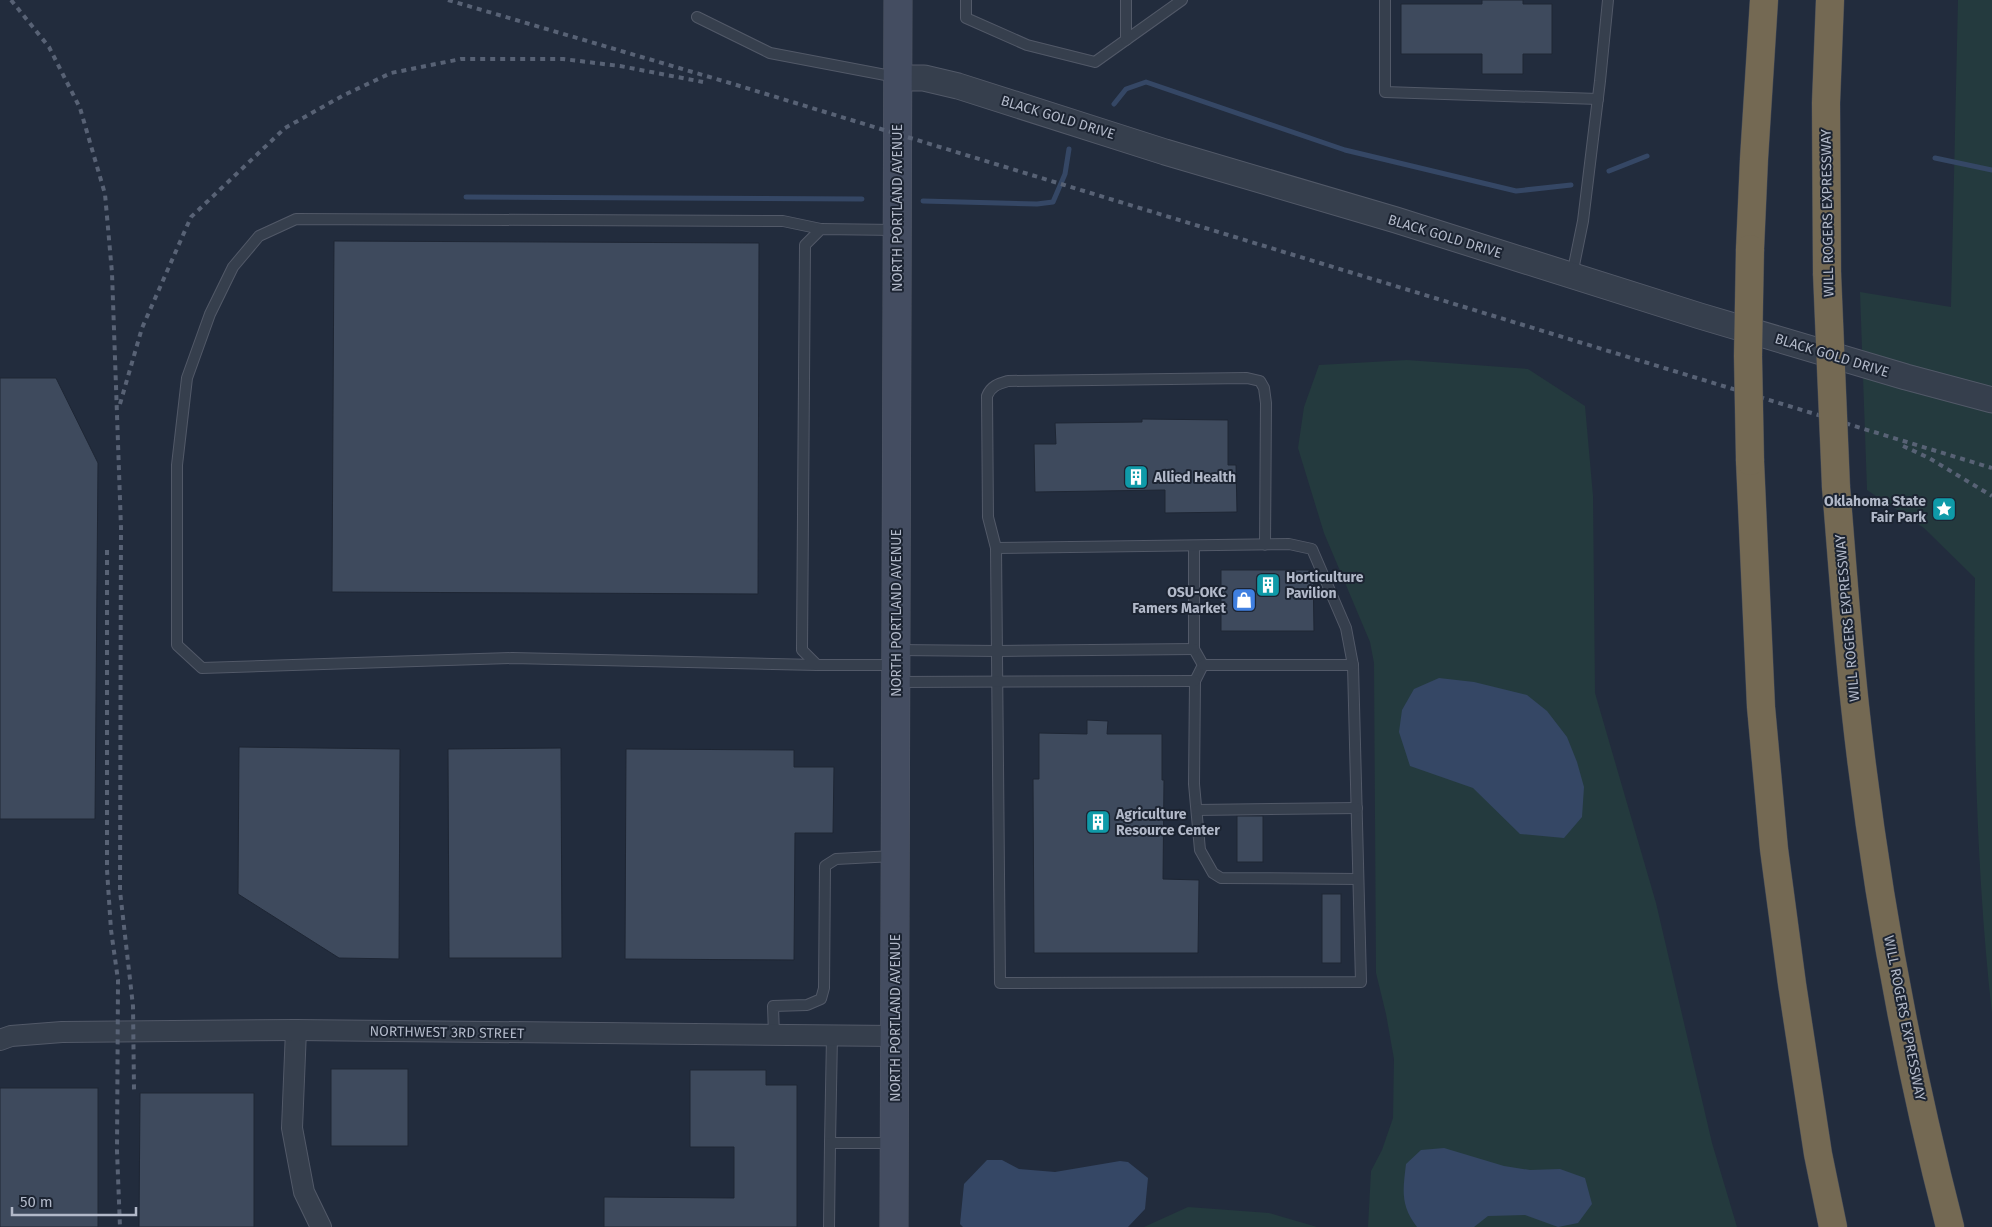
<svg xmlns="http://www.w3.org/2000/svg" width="1992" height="1227" font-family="'Fira Sans',sans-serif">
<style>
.green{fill:#243a3e}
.water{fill:#354765}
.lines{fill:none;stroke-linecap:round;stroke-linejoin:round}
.stream{stroke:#354765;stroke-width:5}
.building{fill:#3e4a5d;stroke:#1e2634}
.service-casing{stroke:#525968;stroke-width:12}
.minor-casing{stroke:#525968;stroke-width:22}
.tertiary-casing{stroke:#525968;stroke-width:27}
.secondary-casing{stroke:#525968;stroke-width:29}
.motorway-casing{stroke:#3f4655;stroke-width:29}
.service{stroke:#363f4d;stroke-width:10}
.minor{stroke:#363f4d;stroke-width:20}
.tertiary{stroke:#363f4d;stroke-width:25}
.secondary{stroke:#444d61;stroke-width:28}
.motorway{stroke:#746953;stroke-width:28}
.rail{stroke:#586275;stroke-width:4;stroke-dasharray:5 5;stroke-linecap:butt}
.motorway-bridge-casing{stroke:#3f4655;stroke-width:29;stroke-linecap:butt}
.motorway-bridge{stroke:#746953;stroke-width:28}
.labels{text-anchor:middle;stroke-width:4;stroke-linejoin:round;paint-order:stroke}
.street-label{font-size:14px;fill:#b2b9c9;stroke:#1c2432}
.poi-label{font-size:14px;font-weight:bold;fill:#b2b9c9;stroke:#1c2432;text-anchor:start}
</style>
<rect width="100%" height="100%" fill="#222c3d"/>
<!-- green -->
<g class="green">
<path d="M1958,0H1992V1014C1976,869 1973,724 1975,578L1924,528L1867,490L1860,292L1951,307Z"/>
<path d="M1407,360L1528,369L1585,406L1593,496L1595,693L1656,903L1712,1143L1737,1227H1368L1371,1171L1382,1150L1393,1118L1394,1059L1386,1014L1376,973L1374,663L1370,642L1324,533L1298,448L1304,407L1319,365Z"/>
<path d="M1188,1207L1269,1213L1317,1227H1144Z"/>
</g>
<!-- water -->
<g class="water">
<path d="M1439,678L1474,682L1527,695L1547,711L1567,737L1577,762L1584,787L1582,817L1564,838L1520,834L1473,788L1410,766L1399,732L1402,710L1414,689Z"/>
<path d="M1444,1148L1504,1166L1530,1170L1560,1169L1585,1178L1592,1204L1578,1223L1558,1227L1525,1215L1488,1216L1474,1227H1417C1400,1205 1403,1190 1406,1164L1421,1150Z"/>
<path d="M987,1160H1002L1019,1169L1055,1172L1120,1161L1128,1162L1148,1178L1145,1209L1128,1227H963L960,1224L964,1184Z"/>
</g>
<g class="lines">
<!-- stream -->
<g class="stream">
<path d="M1114,104L1126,89L1146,82L1345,150L1516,191L1571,185"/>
<path d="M1935,158L1992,170"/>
<path d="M1609,171L1647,156"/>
<path d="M466,197L862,199"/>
<path d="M923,201L1037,204L1053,202L1065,174L1069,149"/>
</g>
</g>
<!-- building -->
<g class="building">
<path d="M1482,0H1523V4H1552V54H1523V74H1482V54H1401V4H1482Z"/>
<path d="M334,241L759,243L758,594L332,592Z"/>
<path d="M0,378H56L98,463L95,819H0Z"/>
<path d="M1142,419L1228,420V465H1236L1237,512L1165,513V490L1035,492L1034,444H1056L1055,423L1142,422Z"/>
<path d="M1221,570H1313L1314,631H1221Z"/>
<path d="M1087,720L1108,721L1107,734H1162V780H1164L1163,879L1199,880L1198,953H1034L1033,779H1039V733L1087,734Z"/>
<path d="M239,747L400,749L399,959L339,958L238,894Z"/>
<path d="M561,748L562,958H449L448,749Z"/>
<path d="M626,749L794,750V767H834L833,833H795L794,960L625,959Z"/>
<rect x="1237" y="816" width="26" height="46"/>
<rect x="1322" y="894" width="19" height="69"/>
<rect x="331" y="1069" width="77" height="77"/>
<path d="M690,1070H766V1085H797V1227H604V1197L734,1198V1147H690Z"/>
<rect x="0" y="1088" width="98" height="139"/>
<path d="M140,1093H254V1227H139Z"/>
</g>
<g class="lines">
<defs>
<g id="service">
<path d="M966,0V18L1027,45L1095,62L1182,0"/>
<path d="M1385,0V92L1598,99"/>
<path d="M697,17L770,53L896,77"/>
<path d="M1126,40V0"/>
<path d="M1572,275L1583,221L1600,81L1608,0"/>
<path d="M1194,546V649L1203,665L1195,681L1194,784L1200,850L1213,873L1221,878L1358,879"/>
<path d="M996,548L1289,544L1312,549L1346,628L1353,665L1361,982L1000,983L996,548L988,517L987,396C991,386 998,384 1008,381L1247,378L1260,381L1264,388L1266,403L1265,545"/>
<path d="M898,650L997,651L1194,649"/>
<path d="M817,665L512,658L202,668L177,645V465L187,378L210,314L233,267L259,236L296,219L783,221L821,229"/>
<path d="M894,665H817L802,650L805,245L821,229L895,230"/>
<path d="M1203,665H1353"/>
<path d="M896,682L1195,681"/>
<path d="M1197,810L1357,808"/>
<path d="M774,1035L773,1006L807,1005L821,999L824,988L825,866L836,859L894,856"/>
<path d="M830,1143L832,1036"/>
<path d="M829,1227L830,1143H893"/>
</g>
<g id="minor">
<path d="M296,1030L292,1128L304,1192L321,1227"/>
<path d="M0,1040L11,1036L62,1032L296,1030L895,1036"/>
</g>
<path id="tertiary" d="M897,78H924L958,86L1165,152L1396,220L1700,316L1906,377L1992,400"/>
<path id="secondary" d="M894,1227L898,0"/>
<g id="motorway">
<path d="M1750,249L1754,159L1764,0"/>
<path d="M1827,273L1826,103L1830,0"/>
<path d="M1750,461L1761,707L1774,849L1792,984L1818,1154L1833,1227"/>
<path d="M1836,487C1842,560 1847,633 1855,706C1874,881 1906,1057 1950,1227"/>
</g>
</defs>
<!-- service casing -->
<use href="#service" class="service-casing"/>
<!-- minor casing -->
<use href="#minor" class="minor-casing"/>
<!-- tertiary casing -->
<use href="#tertiary" class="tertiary-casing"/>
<!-- secondary casing -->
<use href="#secondary" class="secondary-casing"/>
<!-- motorway casing -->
<use href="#motorway" class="motorway-casing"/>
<!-- service -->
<use href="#service" class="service"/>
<!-- minor -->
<use href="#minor" class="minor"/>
<!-- tertiary -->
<use href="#tertiary" class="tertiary"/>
<!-- secondary -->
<use href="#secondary" class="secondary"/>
<!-- motorway -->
<use href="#motorway" class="motorway"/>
<!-- rail -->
<g class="rail">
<path d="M11,0L49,47L80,108L105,194L112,273L121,528L120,891L133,1006L134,1091"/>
<path d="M448,0L730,83L1992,468"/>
<path d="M120,404L142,328L191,217L285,128L344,95L391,73L461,59H563L620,66L703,82"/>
<path d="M1903,446L1929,458L1992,496"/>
<path d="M107,550V870L111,930L118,980L117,1151L120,1227"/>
</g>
<defs>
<g id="motorway-bridge">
<path d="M1827,273L1836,487"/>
<path d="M1750,461L1748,356L1750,249"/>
</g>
</defs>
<!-- motorway-bridge casing -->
<use href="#motorway-bridge" class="motorway-bridge-casing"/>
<!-- motorway-bridge -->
<use href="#motorway-bridge" class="motorway-bridge"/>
</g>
<!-- icons -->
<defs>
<symbol id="building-square" viewBox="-11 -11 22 22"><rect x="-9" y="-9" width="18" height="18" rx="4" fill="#0f9aa8" stroke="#1c2432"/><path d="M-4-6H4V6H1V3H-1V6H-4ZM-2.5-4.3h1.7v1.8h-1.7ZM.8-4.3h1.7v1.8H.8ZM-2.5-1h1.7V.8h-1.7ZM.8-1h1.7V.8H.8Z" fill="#fff"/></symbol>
<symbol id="sight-square" viewBox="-11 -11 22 22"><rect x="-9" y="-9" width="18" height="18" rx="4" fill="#0f9aa8" stroke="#1c2432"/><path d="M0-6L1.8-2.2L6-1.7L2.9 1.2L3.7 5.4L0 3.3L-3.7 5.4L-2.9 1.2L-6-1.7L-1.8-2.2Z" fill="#fff"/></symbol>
<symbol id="shop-square" viewBox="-11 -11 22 22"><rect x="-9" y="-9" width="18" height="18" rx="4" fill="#3f7fe0" stroke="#1c2432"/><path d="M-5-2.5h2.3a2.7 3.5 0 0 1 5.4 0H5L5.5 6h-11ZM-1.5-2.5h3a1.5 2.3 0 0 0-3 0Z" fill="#fff"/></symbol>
</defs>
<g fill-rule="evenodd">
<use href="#building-square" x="1122" y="463" width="28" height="28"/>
<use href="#sight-square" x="1930" y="495" width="28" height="28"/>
<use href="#building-square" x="1254" y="571" width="28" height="28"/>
<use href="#shop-square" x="1230" y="586" width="28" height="28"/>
<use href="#building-square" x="1084" y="808" width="28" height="28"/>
</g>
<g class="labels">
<!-- street labels -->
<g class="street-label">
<text transform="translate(1058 117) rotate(17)" y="5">BLACK GOLD DRIVE</text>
<text transform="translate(897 208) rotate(-90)" y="5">NORTH PORTLAND AVENUE</text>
<text transform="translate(1827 213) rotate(-91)" y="5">WILL ROGERS EXPRESSWAY</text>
<text transform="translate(1445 236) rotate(17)" y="5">BLACK GOLD DRIVE</text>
<text transform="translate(1832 355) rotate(17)" y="5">BLACK GOLD DRIVE</text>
<text transform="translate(896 613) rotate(-90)" y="5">NORTH PORTLAND AVENUE</text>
<text transform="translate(1847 618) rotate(-95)" y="5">WILL ROGERS EXPRESSWAY</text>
<text transform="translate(895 1018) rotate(-90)" y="5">NORTH PORTLAND AVENUE</text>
<text transform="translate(1905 1018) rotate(79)" y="5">WILL ROGERS EXPRESSWAY</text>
<text transform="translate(447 1032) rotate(1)" y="5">NORTHWEST 3RD STREET</text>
</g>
<!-- poi labels -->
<g class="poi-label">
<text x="1154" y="482">Allied Health</text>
<text x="1926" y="506" text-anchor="end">Oklahoma State<tspan x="1926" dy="16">Fair Park</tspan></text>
<text x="1286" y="582">Horticulture<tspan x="1286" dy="16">Pavilion</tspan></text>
<text x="1226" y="597" text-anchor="end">OSU-OKC<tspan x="1226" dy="16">Famers Market</tspan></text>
<text x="1116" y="819">Agriculture<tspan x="1116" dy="16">Resource Center</tspan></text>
</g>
</g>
<!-- scale -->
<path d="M12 1207v8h124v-8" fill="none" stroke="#b2b9c9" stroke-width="2.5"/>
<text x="20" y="1207" font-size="15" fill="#b2b9c9" stroke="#1c2432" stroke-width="4" paint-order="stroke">50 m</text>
</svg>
